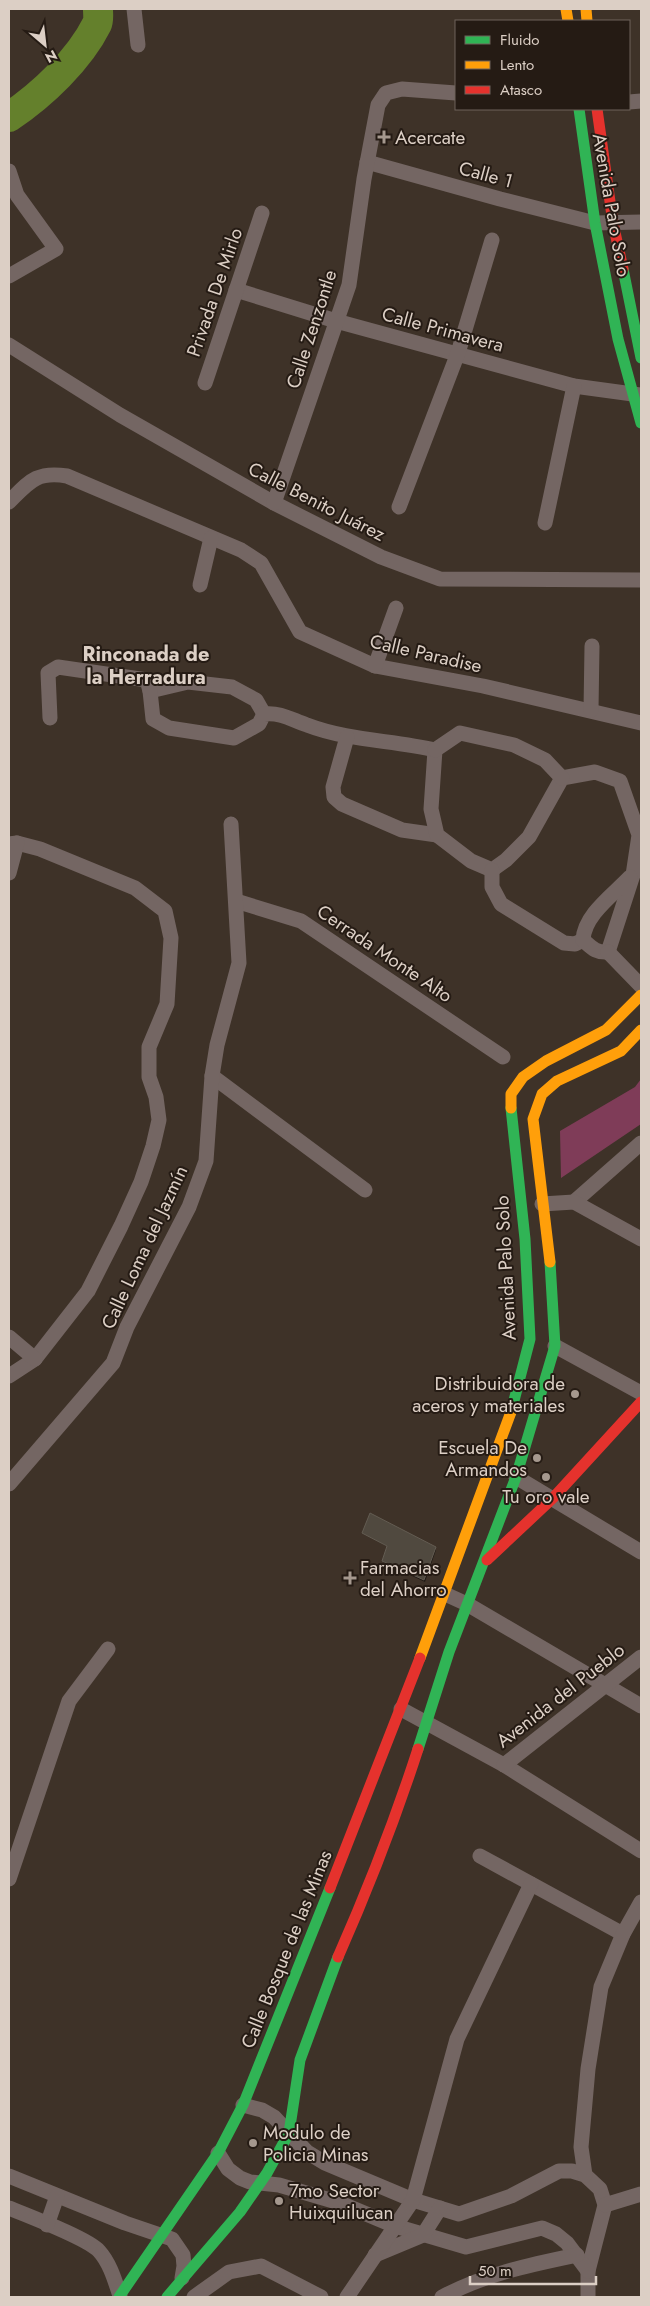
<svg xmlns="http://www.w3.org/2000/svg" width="650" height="2306" font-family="Jost,sans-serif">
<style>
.green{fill:#7f3c58}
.shadow{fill:#0007}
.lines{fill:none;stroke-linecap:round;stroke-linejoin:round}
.river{stroke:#64802c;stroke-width:30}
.building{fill:#50493f;stroke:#635c52}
.street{stroke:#746663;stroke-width:15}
.fast{stroke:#30b455;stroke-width:11}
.slow{stroke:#ff9f0a;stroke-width:11}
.jam{stroke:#e5322d;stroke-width:11}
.poi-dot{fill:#a5988e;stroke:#251b14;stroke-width:2}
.labels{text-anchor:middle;stroke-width:4;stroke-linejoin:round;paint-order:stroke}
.poi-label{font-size:19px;fill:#dccfc5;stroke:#251b14;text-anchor:start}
.street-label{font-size:19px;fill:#dccfc5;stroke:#251b14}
.neighbourhood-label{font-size:20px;font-weight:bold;fill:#dccfc5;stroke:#251b14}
</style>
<rect width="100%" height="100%" fill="#3e3228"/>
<!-- green -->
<path class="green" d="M641,1079V1124L561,1178L560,1131L635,1087Z"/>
<!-- shadow -->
<path class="shadow" d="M364,1533L435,1548L436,1550L425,1582L384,1563L383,1561L388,1547Z"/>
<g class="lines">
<!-- river -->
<path class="river" d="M9,117C42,95 79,60 97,24C99,20 98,14 98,9"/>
</g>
<!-- building -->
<path class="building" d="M370,1513L436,1547L424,1580L382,1561L387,1546L362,1533Z"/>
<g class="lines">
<!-- street -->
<g class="street">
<path d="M134,9L138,45"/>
<path d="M629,102L641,101"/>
<path d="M367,162L500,199L595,223L641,222"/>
<path d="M9,171L17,195L56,249L9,276"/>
<path d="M236,290L336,321L574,386L640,395"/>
<path d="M9,345L120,415L274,503L381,557L440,579L641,580"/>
<path d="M205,383L262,213"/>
<path d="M9,502C29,482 36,471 67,476L241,550L261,563L300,632L375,666L483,686L641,723"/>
<path d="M274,503L349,285L364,179L378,105L386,93L402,89L456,93"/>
<path d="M399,507L458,353L492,240"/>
<path d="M545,523L574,386"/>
<path d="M200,585L211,538"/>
<path d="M375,666L396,608"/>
<path d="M150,691L188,682L232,687L256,700L264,714"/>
<path d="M591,710L592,646"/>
<path d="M50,718L48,673L58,667L147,680L150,691L153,719L169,728L234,738L259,724L264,714C281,712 292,720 307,725C349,741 393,740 435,750"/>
<path d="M347,737L333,787L334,797L342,804L402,830L437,835"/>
<path d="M435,750L431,809L437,835L471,861L492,870L506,860L529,837L562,778L595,772L620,781L639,835L633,875L608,952"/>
<path d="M435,750L460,733L514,745L545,760L562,778"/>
<path d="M9,844L17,843L40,849L135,888L165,911L171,938L167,1004L149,1047V1077L156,1097L159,1120L153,1146L141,1182L121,1226L88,1291L35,1359L9,1376"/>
<path d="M492,870V887L501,904L564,943L575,944L583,940"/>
<path d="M9,873L17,843"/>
<path d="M236,901L301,921L503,1057"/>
<path d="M608,952C596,953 592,948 583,940C584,915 613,895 630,877"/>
<path d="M608,952L641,986"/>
<path d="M212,1076L365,1190"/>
<path d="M574,1202L641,1143"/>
<path d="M542,1204L574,1202L641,1239"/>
<path d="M9,1337L35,1359"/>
<path d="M555,1346L641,1393"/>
<path d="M516,1477L641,1552"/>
<path d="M9,1484L113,1363L127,1327L189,1207L206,1161L212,1076L217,1045L239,963L231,824"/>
<path d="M445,1594L467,1604L641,1706"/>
<path d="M401,1709L504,1765L641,1851"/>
<path d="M504,1765L641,1657"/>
<path d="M480,1856L623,1934"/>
<path d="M9,1879L69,1701L108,1649"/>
<path d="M243,2105L262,2110L274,2117L307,2152L325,2163L413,2200L459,2214L511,2196L559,2171H572L585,2175L600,2189L605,2205L588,2271V2297"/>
<path d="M218,2153L228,2169L240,2178L250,2182L279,2185L340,2203L395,2226L466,2247L542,2228L556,2234L567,2243L588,2271"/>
<path d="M585,2175L581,2147L588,2069L601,1987L623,1934L641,1902"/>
<path d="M9,2176L125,2223L172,2239L183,2255L184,2266L182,2278"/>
<path d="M605,2205L641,2194"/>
<path d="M9,2208C28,2216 87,2238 99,2251C110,2263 115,2281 120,2296"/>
<path d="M47,2225L57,2196"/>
<path d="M375,2255L423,2235L440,2208"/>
<path d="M194,2297L229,2272L261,2266L321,2297"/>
<path d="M347,2297L413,2200L457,2039L531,1884"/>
<path d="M442,2297C485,2274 529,2265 577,2255"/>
</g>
<!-- fast -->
<g class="fast">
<path d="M579,109L595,223L618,339L641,423"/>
<path d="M623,269L641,358"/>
<path d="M511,1108L525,1239L530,1339L511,1412"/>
<path d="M418,1749L449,1652L516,1477L555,1346L550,1262"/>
<path d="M119,2297L218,2153L243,2105L330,1888"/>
<path d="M167,2297L240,2212L267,2173L289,2133L300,2060L338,1957"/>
</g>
<!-- slow -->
<g class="slow">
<path d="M566,9L568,21"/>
<path d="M586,9L587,21"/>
<path d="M511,1108V1094L523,1077L546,1061L606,1030L641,995"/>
<path d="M550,1262L533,1119L542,1094L557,1081L621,1051L641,1030"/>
<path d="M420,1658L511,1412"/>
</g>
<!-- jam -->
<g class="jam">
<path d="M597,109L613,223L623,269"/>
<path d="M487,1560L553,1498L641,1402"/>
<path d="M330,1888L420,1658"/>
<path d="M338,1957C368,1889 395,1820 418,1749"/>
</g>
</g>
<!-- markers -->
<g class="poi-dot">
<path d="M381.5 129.5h5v5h5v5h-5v5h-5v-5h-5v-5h5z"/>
<circle cx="575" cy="1394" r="5"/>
<circle cx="537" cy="1458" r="5"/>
<circle cx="546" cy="1477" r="5"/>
<path d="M347.5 1570.5h5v5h5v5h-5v5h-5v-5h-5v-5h5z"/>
<circle cx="253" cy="2143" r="5"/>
<circle cx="279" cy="2201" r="5"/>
</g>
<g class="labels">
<!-- poi labels -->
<g class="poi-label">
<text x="395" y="144">Acercate</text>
<text x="565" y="1390" text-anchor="end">Distribuidora de<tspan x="565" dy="22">aceros y materiales</tspan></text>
<text x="527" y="1454" text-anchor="end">Escuela De<tspan x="527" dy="22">Armandos</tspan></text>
<text x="546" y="1503" text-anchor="middle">Tu oro vale</text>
<text x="360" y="1574">Farmacias<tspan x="360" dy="22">del Ahorro</tspan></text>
<text x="263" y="2139">Modulo de<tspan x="263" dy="22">Policia Minas</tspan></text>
<text x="289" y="2197">7mo Sector<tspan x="289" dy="22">Huixquilucan</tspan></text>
</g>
<!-- street labels -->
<g class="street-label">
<text transform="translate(486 174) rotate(15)" y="7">Calle 1</text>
<text transform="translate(612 205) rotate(80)" y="7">Avenida Palo Solo</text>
<text transform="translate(214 292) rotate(-71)" y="7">Privada De Mirlo</text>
<text transform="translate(311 329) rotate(-72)" y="7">Calle Zenzontle</text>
<text transform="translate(443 329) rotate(15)" y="7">Calle Primavera</text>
<text transform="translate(317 501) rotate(27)" y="7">Calle Benito Juárez</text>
<text transform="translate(426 653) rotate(13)" y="7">Calle Paradise</text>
<text transform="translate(385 953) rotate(34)" y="7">Cerrada Monte Alto</text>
<text transform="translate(144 1247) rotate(-65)" y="7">Calle Loma del Jazmín</text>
<text transform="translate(505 1268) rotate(-93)" y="7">Avenida Palo Solo</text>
<text transform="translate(560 1695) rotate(-38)" y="7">Avenida del Pueblo</text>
<text transform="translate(286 1949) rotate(-68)" y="7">Calle Bosque de las Minas</text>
</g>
<!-- neighbourhood labels -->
<g class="neighbourhood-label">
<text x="146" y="661">Rinconada de<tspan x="146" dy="23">la Herradura</tspan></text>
</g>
</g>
<!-- border -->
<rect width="650" height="2306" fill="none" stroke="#dccfc5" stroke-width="20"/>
<!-- legend -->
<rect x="455" y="20" width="175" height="90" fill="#251b14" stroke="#6e635b"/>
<rect x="465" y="36" width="25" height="8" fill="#30b455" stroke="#6e635b"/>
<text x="500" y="45" font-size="15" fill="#dccfc5">Fluido</text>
<rect x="465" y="61" width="25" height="8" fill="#ff9f0a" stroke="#6e635b"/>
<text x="500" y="70" font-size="15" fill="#dccfc5">Lento</text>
<rect x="465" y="86" width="25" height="8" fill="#e5322d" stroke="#6e635b"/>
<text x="500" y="95" font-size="15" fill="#dccfc5">Atasco</text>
<!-- north arrow -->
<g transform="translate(45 45) rotate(152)" stroke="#251b14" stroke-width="4" paint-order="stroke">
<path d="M0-4L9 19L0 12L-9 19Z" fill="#dccfc5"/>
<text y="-8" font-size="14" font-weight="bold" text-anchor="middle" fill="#dccfc5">N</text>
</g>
<!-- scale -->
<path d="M470 2276v8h126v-8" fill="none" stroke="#dccfc5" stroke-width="2.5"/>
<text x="478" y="2276" font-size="15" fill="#dccfc5" stroke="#251b14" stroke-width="4" paint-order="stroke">50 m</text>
</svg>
